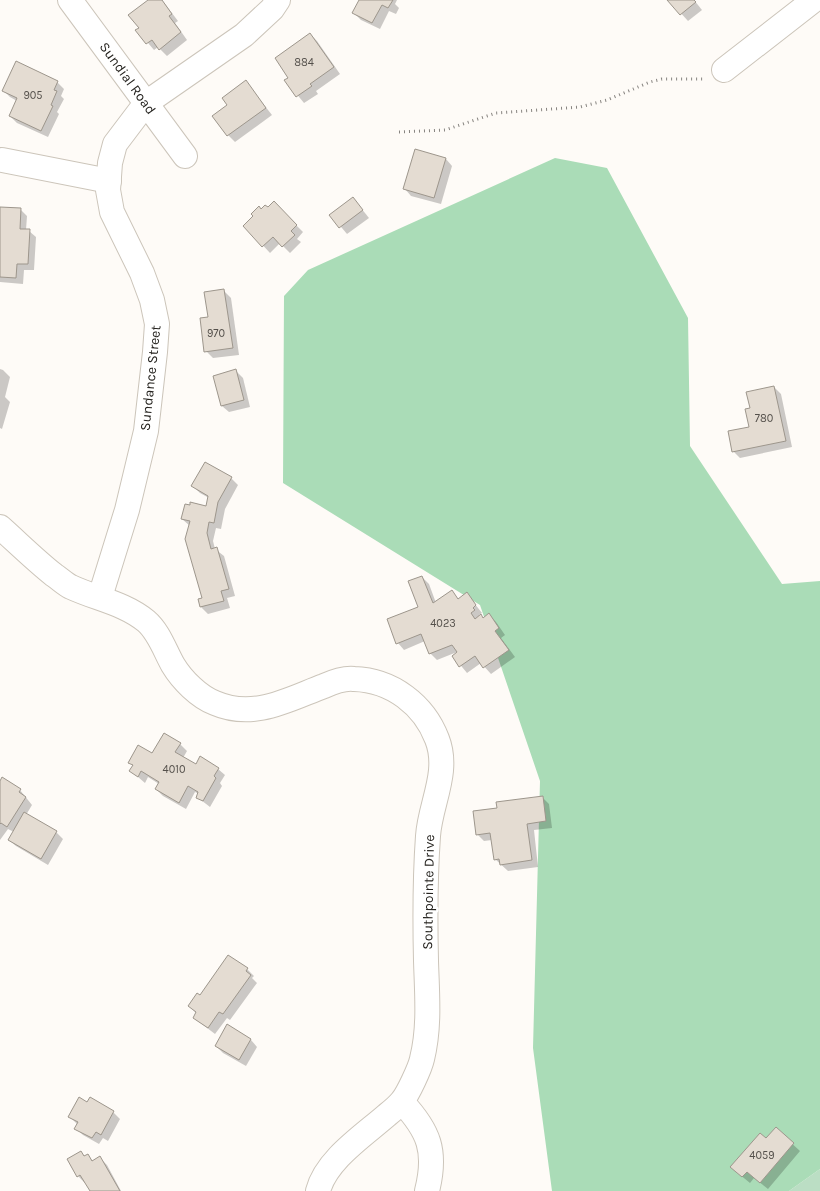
<svg xmlns="http://www.w3.org/2000/svg" width="820" height="1191" font-family="Karla,sans-serif">
<style>
.green{fill:#bbdec4}
.forest{fill:#aadcb7}
.shadow{fill:#0003}
.building{fill:#e4dcd2;stroke:#9d968c}
.lines{fill:none;stroke-linecap:round;stroke-linejoin:round}
.minor-casing{stroke:#ccc5ba;stroke-width:26}
.path{stroke:#878480;stroke-width:3;stroke-dasharray:1 4;stroke-linecap:butt}
.minor{stroke:#fff;stroke-width:24}
.labels{text-anchor:middle;stroke-width:5;stroke-linejoin:round;paint-order:stroke}
.number-label{font-size:11px;fill:#54504b}
.street-label{font-size:14px;fill:#24221e;stroke:#fff}
</style>
<rect width="100%" height="100%" fill="#fefbf7"/>
<!-- green -->
<path class="green" d="M820,1169V1191H789Z"/>
<!-- forest -->
<path class="forest" d="M555,158L607,168L688,318L690,446L782,584L820,581V1169L789,1191H552L533,1048L540,781L480,605L283,483L284,296L308,270Z"/>
<!-- shadow -->
<g class="shadow">
<path d="M150,0H162L178,21L175,23L187,40L167,56L158,47L154,50L137,30L140,28Z"/>
<path d="M361,0H397L395,4L399,8L396,14L389,11L380,29L361,20L354,13Z"/>
<path d="M669,0H694L702,10L688,21Z"/>
<path d="M310,34L317,41L340,74L316,91L318,94L304,103L286,81L290,78Z"/>
<path d="M57,82L64,89L61,96L64,99L57,112L59,114L48,137L17,123L10,116L17,101L10,97L3,90Z"/>
<path d="M246,82L272,115L235,142L228,135L229,106Z"/>
<path d="M446,159L452,166L441,204L411,196L405,189Z"/>
<path d="M353,198L369,218L347,234L331,215Z"/>
<path d="M274,203L303,232L297,239L301,242L290,253L280,243L270,253L245,226L261,211L268,209Z"/>
<path d="M0,208L20,209L27,216L26,230L29,231L36,237L34,270H24L23,284L0,282Z"/>
<path d="M224,291L231,298L239,355L213,358L206,351L209,318Z"/>
<path d="M0,369L3,370L10,377L5,397L10,402L2,429L0,428Z"/>
<path d="M236,371L243,378L250,407L229,412L222,406Z"/>
<path d="M774,387L781,394L792,447L740,458L733,451L750,428L751,409Z"/>
<path d="M231,478L238,485L225,509L221,529L216,528L213,541L215,549L224,556L235,596L227,598L230,608L208,614L201,607L203,599L190,526L182,519L207,507L209,498L200,493L193,486Z"/>
<path d="M422,577L429,584L436,603L451,591L459,600L467,594L482,613L479,615L484,619L489,615L496,622L505,635L501,638L515,657L491,674L481,663L467,673L453,656L457,652L437,660L430,653L425,641L404,650L398,643L420,607Z"/>
<path d="M180,744L187,751L183,758L196,765L218,769L225,775L220,783L222,786L210,807L197,797L199,794L195,792L186,809L163,796L156,789L159,784L148,777L145,783L131,771L134,766L129,762Z"/>
<path d="M3,779L20,790L32,805L26,815L56,832L63,839L48,865L16,846L9,840L14,832L8,829L0,840V783Z"/>
<path d="M542,797L549,804L552,828L534,830L538,867L508,871L495,859L492,840L484,841L477,834L498,809Z"/>
<path d="M247,969L254,976L252,978L257,983L230,1020L227,1018L215,1034L194,1018L197,1014L189,1006L200,996Z"/>
<path d="M251,1040L257,1047L246,1066L223,1053L216,1046Z"/>
<path d="M88,1103L113,1112L120,1119L108,1141L103,1138L99,1144L83,1135L76,1128L78,1125L70,1117Z"/>
<path d="M776,1129L800,1151L768,1189L754,1178L750,1183L739,1174Z"/>
<path d="M81,1152L85,1157L88,1156L94,1162L100,1158L107,1165L121,1191H91L86,1182L85,1183L78,1176Z"/>
</g>
<!-- building -->
<g class="building">
<path d="M148,0H162L172,14L169,16L181,32L159,50L152,40L146,44L135,30L139,28L128,15Z"/>
<path d="M359,0H393L388,8L382,5L372,23L352,13Z"/>
<path d="M667,0H694L696,2L680,15Z"/>
<path d="M310,33L334,67L310,84L312,86L296,97L284,80L288,78L275,58Z"/>
<path d="M16,61L58,81L54,90L57,91L51,105L53,106L41,131L9,116L17,98L2,91Z"/>
<path d="M246,80L266,108L227,136L212,116L227,105L222,98Z"/>
<path d="M415,149L446,158L434,198L403,189Z"/>
<path d="M353,197L363,210L339,228L329,215Z"/>
<path d="M274,201L297,225L291,231L295,235L282,247L273,237L262,247L243,226L253,216L251,214L259,206L261,209L265,205L268,207Z"/>
<path d="M0,207L21,208L20,229H30L28,264H17L16,278L0,277Z"/>
<path d="M224,289L233,348L204,352L200,318L208,317L204,292Z"/>
<path d="M236,369L244,400L221,406L213,376Z"/>
<path d="M774,386L786,441L732,452L728,431L749,427L745,409L750,408L746,392Z"/>
<path d="M205,462L232,477L218,502L214,523L209,522L207,533L211,549L217,547L229,589L221,591L224,601L200,607L198,599L202,598L185,539L190,521L181,519L185,504L190,505V502L206,506L208,496L191,486Z"/>
<path d="M422,576L433,603L452,590L458,599L467,592L476,605L473,608L475,610L471,613L475,619L481,614L483,618L489,613L499,628L495,631L509,650L483,668L475,656L459,667L452,656L457,652L452,645L429,654L421,634L396,644L387,619L418,607L408,581Z"/>
<path d="M164,733L181,743L175,752L196,764L200,756L219,768L214,776L216,778L203,801L196,798L198,792L188,786L179,803L155,789L159,782L141,771L138,777L129,771L133,765L128,763L138,745L152,753Z"/>
<path d="M2,777L21,789L19,792L26,797L7,827L1,823L0,824V781Z"/>
<path d="M543,796L546,821L527,824L532,860L500,865L499,859L494,860L490,833L476,835L473,811L497,808L496,802Z"/>
<path d="M24,812L57,831L41,859L8,840Z"/>
<path d="M228,955L248,968L246,971L251,975L223,1014L219,1012L208,1028L193,1018L196,1012L188,1006L197,993L200,995Z"/>
<path d="M227,1024L251,1039L239,1060L215,1046Z"/>
<path d="M79,1097L87,1102L90,1097L114,1111L101,1135L96,1132L92,1138L74,1129L78,1122L68,1117Z"/>
<path d="M776,1127L794,1143L760,1183L747,1172L742,1177L730,1167L760,1133L766,1138Z"/>
<path d="M81,1151L84,1156L88,1154L92,1161L100,1156L120,1191H90L80,1175L77,1177L67,1159Z"/>
</g>
<g class="lines">
<defs>
<g id="minor">
<path d="M70,0L185,156"/>
<path d="M724,70L814,0"/>
<path d="M2,160L109,181"/>
<path d="M0,527C18,543 35,560 54,575C60,579 65,584 71,587C97,599 124,603 146,621C159,632 165,651 173,665C182,680 199,697 215,703C254,720 289,699 324,686C333,682 345,678 354,679C392,680 424,705 437,739C450,772 430,804 428,836C425,878 425,919 426,961C427,994 430,1027 422,1059C420,1068 408,1094 402,1101C398,1106 392,1111 387,1115C363,1136 326,1160 318,1191"/>
<path d="M100,597L127,510L146,431L155,352L157,324L152,300L142,273L112,212L108,190L110,163L115,144L146,103L244,35L272,9L278,0"/>
<path d="M402,1102C429,1131 437,1151 427,1191"/>
</g>
</defs>
<!-- minor casing -->
<use href="#minor" class="minor-casing"/>
<!-- path -->
<path class="path" d="M399,132L445,130L496,113L580,107L607,100L650,82L662,79H705"/>
<!-- minor -->
<use href="#minor" class="minor"/>
</g>
<g class="labels">
<!-- number labels -->
<g class="number-label">
<text x="304" y="66">884</text>
<text x="33" y="99">905</text>
<text x="216" y="337">970</text>
<text x="764" y="422">780</text>
<text x="443" y="627">4023</text>
<text x="174" y="773">4010</text>
<text x="762" y="1159">4059</text>
</g>
<!-- street labels -->
<g class="street-label">
<text transform="translate(128 78) rotate(54)" y="5">Sundial Road</text>
<text transform="translate(150 378) rotate(-84)" y="5">Sundance Street</text>
<text transform="translate(428 892) rotate(-89)" y="5">Southpointe Drive</text>
</g>
</g>
</svg>
